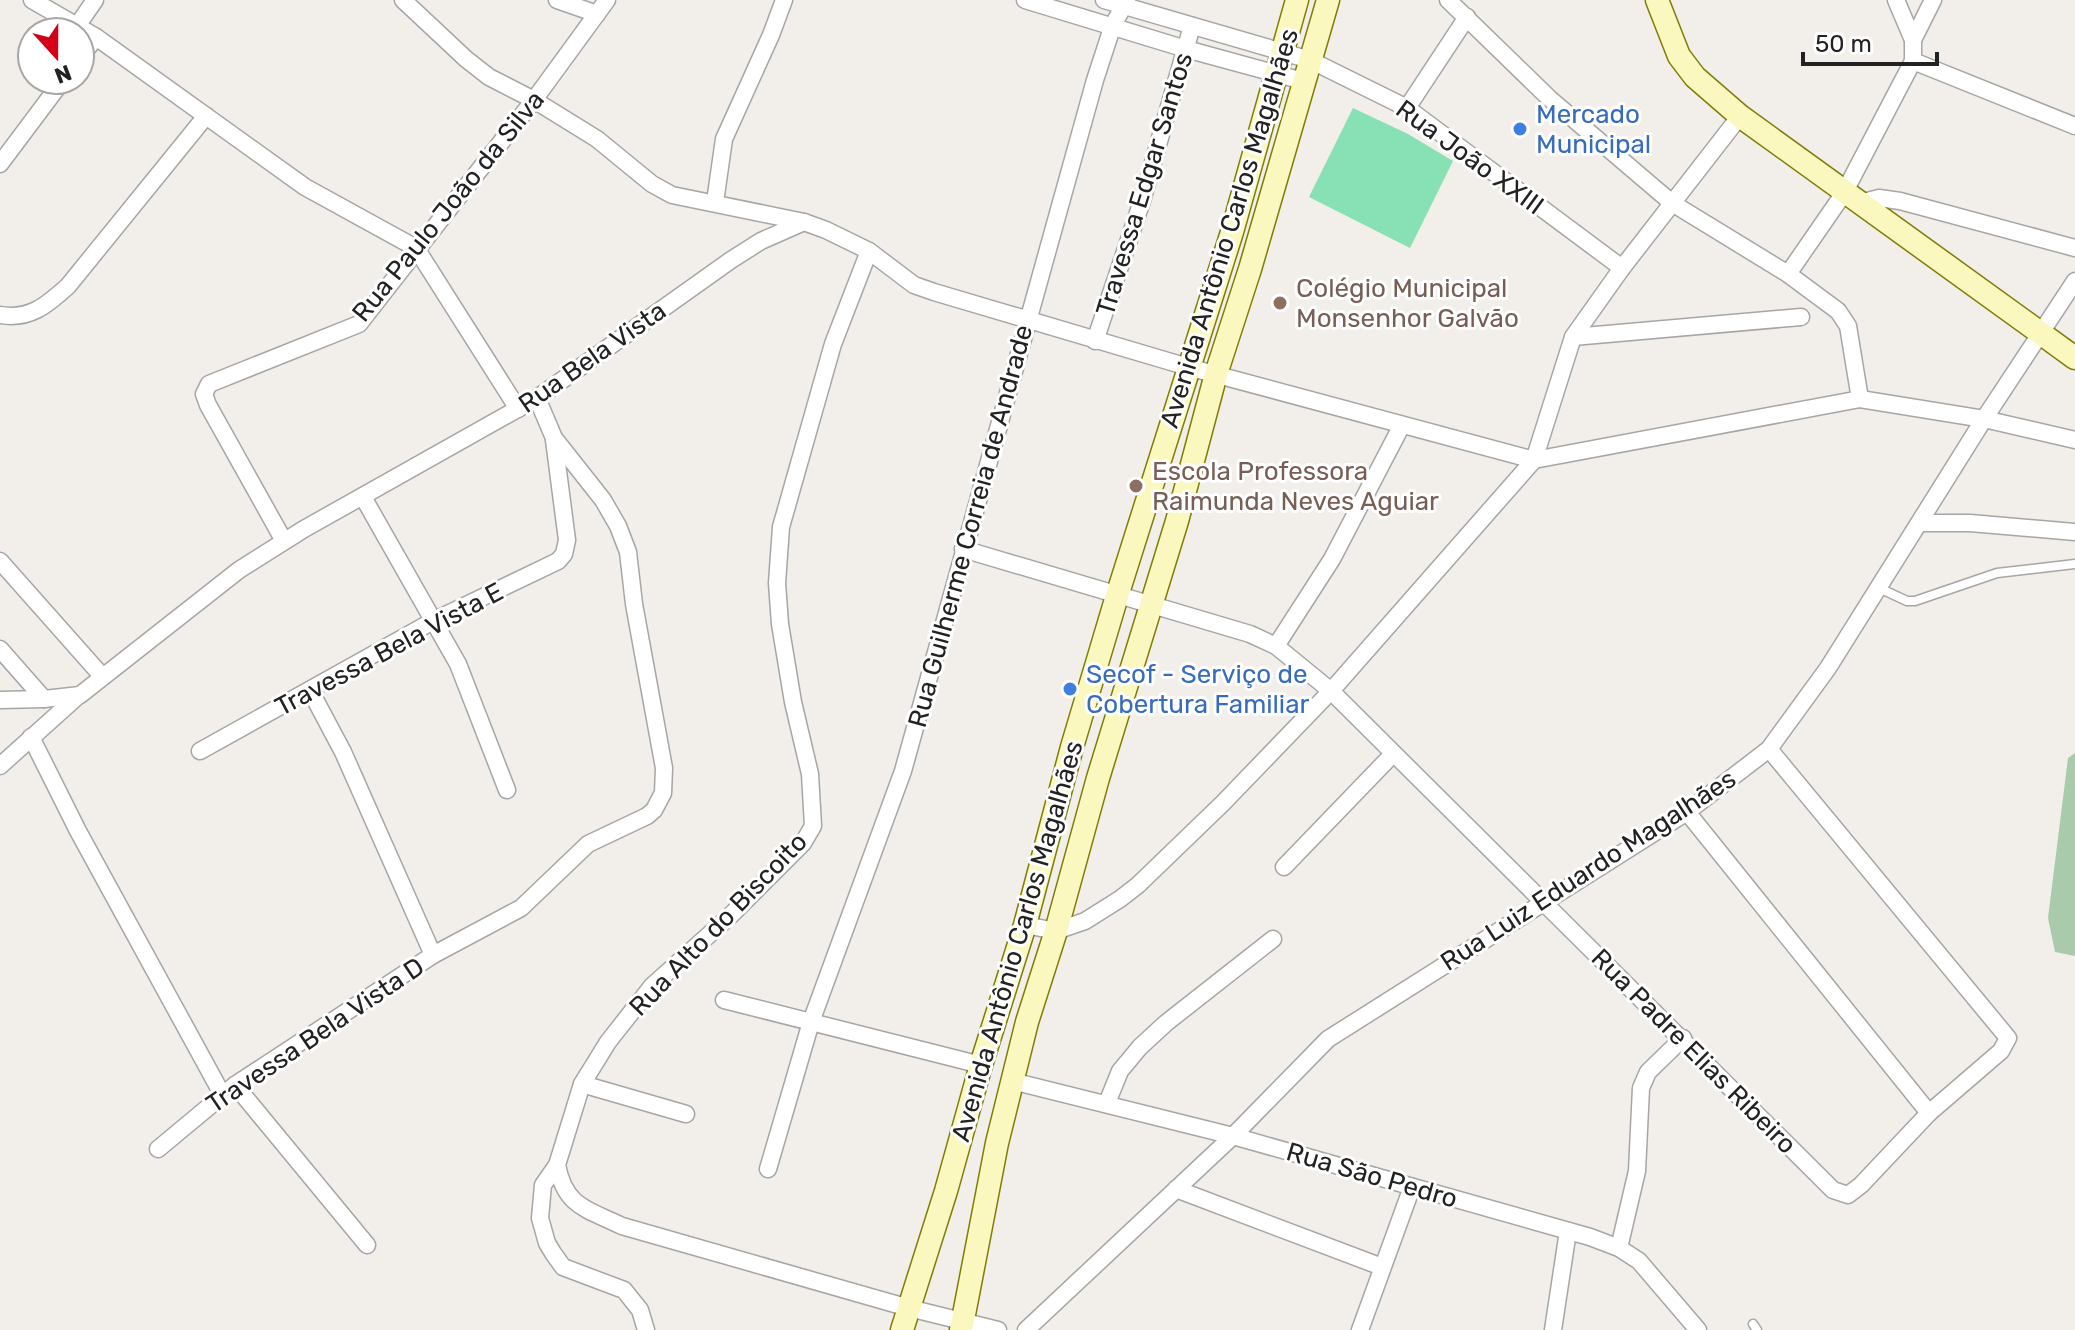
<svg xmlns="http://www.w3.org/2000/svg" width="2075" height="1330" font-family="Rubik,sans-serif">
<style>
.cemetery{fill:#aacbab}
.pitch{fill:#87e1b4}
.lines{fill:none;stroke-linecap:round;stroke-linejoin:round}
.lane-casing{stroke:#a6a6a6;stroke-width:11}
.street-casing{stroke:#a6a6a6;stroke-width:19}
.secondary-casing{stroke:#7e7d04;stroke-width:25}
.lane{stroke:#fff;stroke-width:8}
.street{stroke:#fff;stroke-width:16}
.secondary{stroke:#faf7bf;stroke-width:22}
.shop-dot{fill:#3f7fe0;stroke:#fff;stroke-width:3}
.education-dot{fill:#8d6e63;stroke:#fff;stroke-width:3}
.labels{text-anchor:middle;stroke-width:6;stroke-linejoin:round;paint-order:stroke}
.shop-label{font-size:26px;fill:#366cbe;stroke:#fff;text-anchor:start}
.street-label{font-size:26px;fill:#222;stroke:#fff}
.education-label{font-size:26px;fill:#785e54;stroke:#fff;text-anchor:start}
</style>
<rect width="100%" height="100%" fill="#f2eee9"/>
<!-- cemetery -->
<path class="cemetery" d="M2075,753V956L2055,952L2048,918L2068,758Z"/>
<!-- pitch -->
<path class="pitch" d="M1353,108L1408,134L1453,161L1410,248L1309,197Z"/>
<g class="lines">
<defs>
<g id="lane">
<path d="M1879,588L1907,601H1915L1997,573L2075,564"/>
<path d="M1753,1324L1757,1330"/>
</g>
<g id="street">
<path d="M32,0L96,37L305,187L416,248L518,409"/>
<path d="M403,0L466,59L489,77L534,100L597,139L652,184L672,195L804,222L826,230L869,251L914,285L934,292L1188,367L1534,460L1860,399L1984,419L2075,440"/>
<path d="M557,0L597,14"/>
<path d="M1025,0L1186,49L1303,81"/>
<path d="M1104,0L1310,60L1407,108L1622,268"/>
<path d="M1448,0L1550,99L1672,203L1788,274L1838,311L1848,326L1860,399"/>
<path d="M77,26L95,0"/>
<path d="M1913,40L1933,0"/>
<path d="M80,58L96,37"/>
<path d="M1913,61L2075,126"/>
<path d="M1407,108L1467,17"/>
<path d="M0,164L63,80"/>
<path d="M715,202L724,139L771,35L784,0"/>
<path d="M1860,203L1879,198L1900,201L2075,248"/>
<path d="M1788,274L1844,193L1913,61V40L1896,0"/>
<path d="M0,315C30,320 47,305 68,286L206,116"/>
<path d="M1573,337L1801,317"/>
<path d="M1095,341L1142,201L1192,26"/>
<path d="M363,497L458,664L507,790"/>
<path d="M1920,523H1970L2075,532"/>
<path d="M284,541L208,405L204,394L209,384L359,324L534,100L607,0"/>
<path d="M963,549L1250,634L1276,646L1331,691L1833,1190L1848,1195L1861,1185L1929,1113L2001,1051L2008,1038L1769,749"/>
<path d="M0,561L102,676"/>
<path d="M1276,646L1332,559L1402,425"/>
<path d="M0,649L44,699"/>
<path d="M310,690L343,752L433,955"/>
<path d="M0,700L44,699L80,695L239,570L304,529L537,398L731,260L761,241L804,222"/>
<path d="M31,737L78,831L222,1094"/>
<path d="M200,751L433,621L558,561L564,554L567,540L554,440"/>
<path d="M0,766L79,695"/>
<path d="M1687,812L1929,1113"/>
<path d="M1284,867L1393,754"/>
<path d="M1025,925L1056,931L1085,921L1120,899L1138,885L1223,803L1331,691L1534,460L1573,337L1622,268L1740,116"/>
<path d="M724,1000L981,1065"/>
<path d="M1012,1081L1233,1136L1590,1237L1619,1248L1639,1261L1698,1330"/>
<path d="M582,1084L686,1114"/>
<path d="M235,1085L367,1245"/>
<path d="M1107,1103L1120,1071L1140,1047L1166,1023L1273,939"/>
<path d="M158,1149L235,1085L433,955L521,908L588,844L647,816L654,810L663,793L664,768L634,604L628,552L618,526L603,500L554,438L537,398"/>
<path d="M557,1165C565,1207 587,1209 622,1226L909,1308L998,1330"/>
<path d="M768,1169L811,1022L903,771L1095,80L1113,25L1127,0"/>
<path d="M1176,1189L1382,1267"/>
<path d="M1619,1248L1637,1171L1641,1088L1648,1072L1683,1038"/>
<path d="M646,1330L640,1310L624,1290L563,1267L553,1253L547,1243L540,1218L543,1185L557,1165L582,1084L608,1042L652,986L731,915L803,843L813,826L810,774L793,702L780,624L777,583L781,527L833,344L869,251"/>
<path d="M1026,1330L1233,1136L1328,1039L1687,812L1769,749L1828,668L1984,419L2075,281"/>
<path d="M1360,1330L1412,1187"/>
<path d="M1553,1330L1568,1231"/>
</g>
<g id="secondary">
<path d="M1657,0L1679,56L1695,77L1740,116L2075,358"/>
<path d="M902,1330L946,1191L981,1065L1025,925L1072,747L1117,596L1232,232L1297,0"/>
<path d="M961,1330L997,1143L1027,1022L1056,931L1098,778L1177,521L1216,374L1250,269L1328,0"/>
</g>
</defs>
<!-- lane casing -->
<use href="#lane" class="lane-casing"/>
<!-- street casing -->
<use href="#street" class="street-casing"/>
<!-- secondary casing -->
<use href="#secondary" class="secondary-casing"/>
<!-- lane -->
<use href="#lane" class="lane"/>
<!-- street -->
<use href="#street" class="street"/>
<!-- secondary -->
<use href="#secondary" class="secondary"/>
</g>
<!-- markers -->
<g class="shop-dot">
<circle cx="1520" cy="129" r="8"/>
<circle cx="1070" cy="689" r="8"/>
</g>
<g class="education-dot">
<circle cx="1280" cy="303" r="8"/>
<circle cx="1136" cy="486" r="8"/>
</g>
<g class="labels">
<!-- shop labels -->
<g class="shop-label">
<text x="1536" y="123">Mercado<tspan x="1536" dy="30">Municipal</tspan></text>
<text x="1086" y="683">Secof - Serviço de<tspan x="1086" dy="30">Cobertura Familiar</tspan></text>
</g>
<!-- street labels -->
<g class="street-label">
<text transform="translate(1470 157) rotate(36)" y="9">Rua João XXIII</text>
<text transform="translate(1144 184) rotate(-73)" y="9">Travessa Edgar Santos</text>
<text transform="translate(448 206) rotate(-51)" y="9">Rua Paulo João da Silva</text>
<text transform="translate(1229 228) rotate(-73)" y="9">Avenida Antônio Carlos Magalhães</text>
<text transform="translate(592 357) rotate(-35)" y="9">Rua Bela Vista</text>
<text transform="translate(970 526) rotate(-75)" y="9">Rua Guilherme Correia de Andrade</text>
<text transform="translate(389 649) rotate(-28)" y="9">Travessa Bela Vista E</text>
<text transform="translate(1588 870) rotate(-33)" y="9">Rua Luiz Eduardo Magalhães</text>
<text transform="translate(718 924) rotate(-46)" y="9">Rua Alto do Biscoito</text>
<text transform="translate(1017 941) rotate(-74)" y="9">Avenida Antônio Carlos Magalhães</text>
<text transform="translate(315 1035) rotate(-34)" y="9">Travessa Bela Vista D</text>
<text transform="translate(1694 1051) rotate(45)" y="9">Rua Padre Elias Ribeiro</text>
<text transform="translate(1372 1175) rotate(16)" y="9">Rua São Pedro</text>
</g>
<!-- education labels -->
<g class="education-label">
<text x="1296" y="297">Colégio Municipal<tspan x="1296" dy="30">Monsenhor Galvão</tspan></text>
<text x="1152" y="480">Escola Professora<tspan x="1152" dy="30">Raimunda Neves Aguiar</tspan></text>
</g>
</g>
<!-- north arrow -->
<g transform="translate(56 56) rotate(159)"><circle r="38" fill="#ffffff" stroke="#a7a7a7" stroke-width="2"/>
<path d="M0-6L14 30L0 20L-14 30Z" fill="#d40018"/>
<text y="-12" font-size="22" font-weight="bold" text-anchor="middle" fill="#222222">N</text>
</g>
<!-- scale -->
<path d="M1803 52v12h134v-12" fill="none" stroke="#222222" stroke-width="4"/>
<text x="1815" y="52" font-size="24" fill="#222222" stroke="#ffffff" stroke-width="6" paint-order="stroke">50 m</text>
</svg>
